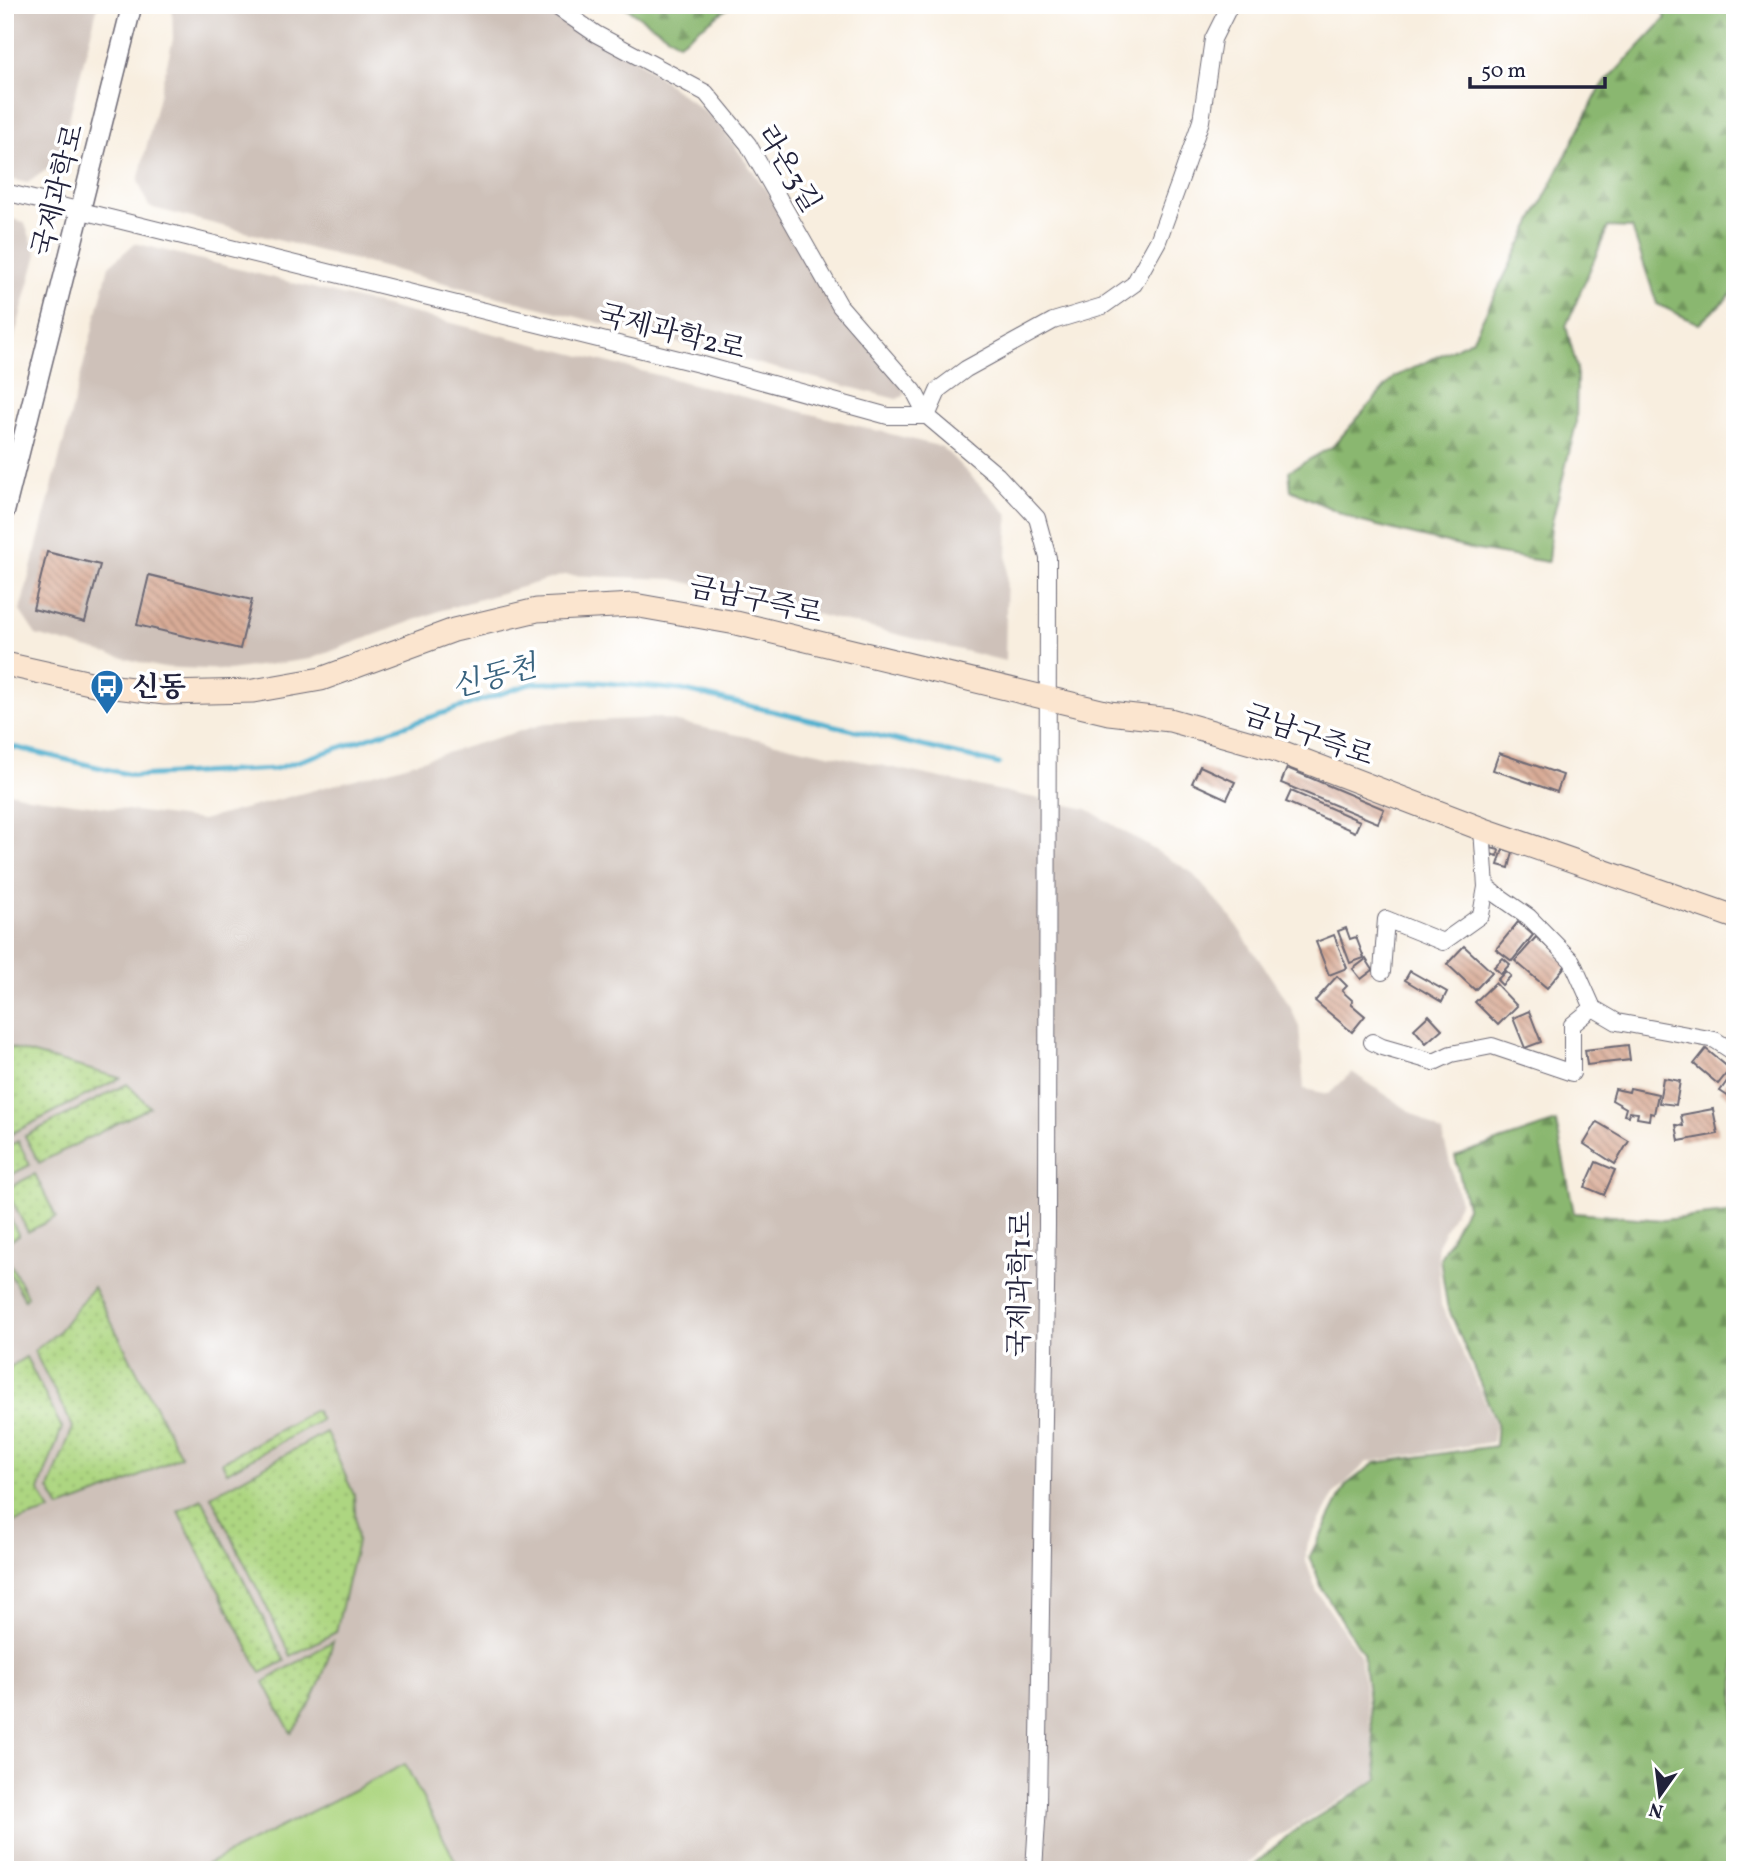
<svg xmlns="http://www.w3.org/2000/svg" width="1740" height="1875" font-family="Vollkorn,'Noto Serif KR',serif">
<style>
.industrial{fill:#cec1b9}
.grass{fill:url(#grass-dots);stroke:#687c5e;stroke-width:2}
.forest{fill:url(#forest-firs);stroke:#566c55;stroke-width:2}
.pitch{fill:#add681;stroke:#687c5e;stroke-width:2}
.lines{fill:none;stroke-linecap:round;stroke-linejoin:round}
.stream{stroke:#50b0cf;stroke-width:5}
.building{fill:url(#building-back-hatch)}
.minor-casing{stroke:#6d6974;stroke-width:18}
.tertiary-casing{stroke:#6d6974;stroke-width:22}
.secondary-casing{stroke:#6d6974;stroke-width:25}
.minor{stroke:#fff;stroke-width:16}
.tertiary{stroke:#fff;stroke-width:19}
.secondary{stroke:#fbe5cf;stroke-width:23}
.labels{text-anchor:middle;stroke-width:7;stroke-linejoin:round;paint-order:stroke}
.street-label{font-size:28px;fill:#22223b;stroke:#fff}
.poi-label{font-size:28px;font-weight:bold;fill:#22223b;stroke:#fff;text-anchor:start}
.water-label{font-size:30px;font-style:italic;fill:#37627e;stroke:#fff}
</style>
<defs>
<pattern id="grass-dots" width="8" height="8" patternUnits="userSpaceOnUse" patternTransform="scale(1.75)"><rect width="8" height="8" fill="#add681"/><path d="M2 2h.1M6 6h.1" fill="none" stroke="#95b770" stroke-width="1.8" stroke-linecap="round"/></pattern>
<pattern id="forest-firs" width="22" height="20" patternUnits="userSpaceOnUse" patternTransform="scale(1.75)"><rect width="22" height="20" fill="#8ab76f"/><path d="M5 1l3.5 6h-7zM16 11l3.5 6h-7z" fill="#70945c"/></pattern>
<pattern id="building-back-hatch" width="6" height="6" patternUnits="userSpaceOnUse" patternTransform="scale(1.75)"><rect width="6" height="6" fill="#d9ac97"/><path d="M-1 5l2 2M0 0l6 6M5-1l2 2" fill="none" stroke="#b08c7c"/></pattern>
</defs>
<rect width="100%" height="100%" fill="#fff"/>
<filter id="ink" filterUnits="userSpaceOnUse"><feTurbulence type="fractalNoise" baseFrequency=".0143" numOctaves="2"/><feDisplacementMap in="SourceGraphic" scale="14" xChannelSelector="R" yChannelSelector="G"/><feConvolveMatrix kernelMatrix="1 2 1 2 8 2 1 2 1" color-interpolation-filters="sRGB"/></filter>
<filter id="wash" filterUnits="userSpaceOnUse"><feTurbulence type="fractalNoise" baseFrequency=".00686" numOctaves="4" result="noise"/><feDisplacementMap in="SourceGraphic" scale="28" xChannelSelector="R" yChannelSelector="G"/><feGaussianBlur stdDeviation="1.57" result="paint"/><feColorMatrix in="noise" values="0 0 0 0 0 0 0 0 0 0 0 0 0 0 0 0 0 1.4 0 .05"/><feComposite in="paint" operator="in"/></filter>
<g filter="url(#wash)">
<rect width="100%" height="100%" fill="#f8eedf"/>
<!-- industrial -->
<g class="industrial">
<path d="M5,5H98L58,162L27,183L5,178Z"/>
<path d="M172,5H565L718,122L905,387L904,396L896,399L149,207L138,181L173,39Z"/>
<path d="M5,217L24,222L37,254L5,372Z"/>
<path d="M135,243L942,447L1008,514L1005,661L673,579L564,575L442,610L310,659L229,670L158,667L36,635L20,611L109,266Z"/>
<path d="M658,718L1087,809L1191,872L1230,916L1290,1006L1299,1027L1304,1089L1329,1094L1352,1072L1442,1133L1460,1201L1437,1245L1441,1305L1495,1424L1492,1442L1367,1462L1334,1494L1306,1547V1561L1317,1592L1360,1655L1377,1778L1272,1840L1243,1870H5V791L29,797L202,820L389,770L547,723Z"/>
</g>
<!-- grass -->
<g class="grass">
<path d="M5,1046L120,1078L5,1137Z"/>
<path d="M127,1084L150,1107L39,1163L25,1136Z"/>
<path d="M18,1141L30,1165L5,1178V1148Z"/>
<path d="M35,1174L56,1217L28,1232L6,1189Z"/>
<path d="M5,1207L19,1236L5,1243Z"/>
<path d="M5,1253L27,1296L25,1300L5,1265Z"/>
<path d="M93,1287L181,1456L117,1487L60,1508L49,1489L73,1427L34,1351L57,1333Z"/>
<path d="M26,1357L62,1428L39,1490L50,1511L5,1525V1370Z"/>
<path d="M315,1410L321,1420L227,1472L222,1462Z"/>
<path d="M326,1432L354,1495L357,1542L336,1632L291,1656L211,1496Z"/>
<path d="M202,1499L285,1661L261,1673L178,1511Z"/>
<path d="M333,1641C324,1676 314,1703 291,1733L264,1682Z"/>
</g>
<!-- forest -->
<g class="forest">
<path d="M622,5H732L679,43Z"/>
<path d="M1659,5H1735V291L1699,324L1657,304L1632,228L1608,227L1566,326L1577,368L1576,424L1551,526L1548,562L1471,549L1358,521L1291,490L1289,471L1333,446L1394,377L1472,340L1600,88L1666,18Z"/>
<path d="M1556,1122L1574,1213L1663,1220L1735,1212V1870H1248L1291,1833L1378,1779L1363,1653L1322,1589L1310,1556L1346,1485L1375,1463L1495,1446L1497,1424L1447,1305L1440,1258L1467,1206L1455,1156Z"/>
</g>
<!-- pitch -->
<path class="pitch" d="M405,1764L460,1870H196Z"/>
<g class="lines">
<!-- stream -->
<path class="stream" d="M5,745L135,776L275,769L533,683L597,682L682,690L999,764"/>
</g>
<g id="blocks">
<!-- building -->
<g class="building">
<path d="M47,552L100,565L85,622L33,609Z"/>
<path d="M149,575L252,600L240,649L137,625Z"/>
<path d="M1499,753L1563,775L1557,792L1493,770Z"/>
<path d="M1200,766L1235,782L1227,799L1192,783Z"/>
<path d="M1287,768L1384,809L1378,823L1281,783Z"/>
<path d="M1291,791L1360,821L1355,832L1286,802Z"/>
<path d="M1491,848L1499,850L1498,856L1490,854Z"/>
<path d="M1503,849L1513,852L1509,868L1498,865Z"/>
<path d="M1518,922L1533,935L1512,961L1496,949Z"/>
<path d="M1346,928L1350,939L1356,937L1364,958L1350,963L1338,931Z"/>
<path d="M1334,935L1347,968L1329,975L1316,942Z"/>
<path d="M1536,937L1567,964L1547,988L1515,961Z"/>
<path d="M1464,946L1492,972L1475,990L1447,964Z"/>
<path d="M1503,958L1510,964L1501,974L1494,967Z"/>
<path d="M1366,959L1373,970L1361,979L1353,969Z"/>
<path d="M1410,971L1447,992L1442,1002L1405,980Z"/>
<path d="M1506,971L1511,976L1502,985L1497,980Z"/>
<path d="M1337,976L1347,986L1342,991L1353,1001L1351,1004L1365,1016L1352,1032L1315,1001Z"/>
<path d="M1495,983L1517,1006L1498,1025L1475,1002Z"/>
<path d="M1529,1011L1541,1042L1525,1048L1513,1018Z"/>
<path d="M1429,1015L1442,1029L1426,1043L1414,1029Z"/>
<path d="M1628,1045L1630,1060L1587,1065L1585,1050Z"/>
<path d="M1706,1049L1730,1069L1718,1084L1694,1064Z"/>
<path d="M1735,1070V1101L1720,1091Z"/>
<path d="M1663,1078L1680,1081L1676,1105L1659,1103Z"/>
<path d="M1630,1088L1658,1094L1654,1114L1650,1113L1649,1120L1637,1118L1638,1113L1629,1112L1628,1116L1624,1115L1626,1108L1612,1100L1615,1089L1629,1092Z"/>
<path d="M1713,1109L1718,1134L1679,1141L1676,1125L1683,1126L1681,1115Z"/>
<path d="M1597,1122L1629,1141L1615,1164L1584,1144Z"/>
<path d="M1596,1162L1615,1170L1604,1195L1585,1187Z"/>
</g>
</g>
</g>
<g filter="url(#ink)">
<use href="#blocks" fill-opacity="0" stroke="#6d6974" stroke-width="2"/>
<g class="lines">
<defs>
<g id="minor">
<path d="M554,5L596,34L706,93L748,144L840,306L914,391L927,416"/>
<path d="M5,192L703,365L888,416H927L997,475L1037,518L1048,558L1047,1225L1038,1805L1034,1870"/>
<path d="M927,416L939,389L966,369L1053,321L1103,306L1134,284L1158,241L1180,181L1201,121L1213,39L1230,5"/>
<path d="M1482,829L1486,887L1529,917L1572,961L1593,1008L1617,1022L1715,1040L1735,1053"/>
<path d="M1382,972L1386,919L1443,942L1481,915L1486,887"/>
<path d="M1372,1042L1382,1047L1434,1062L1451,1054L1492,1046L1572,1073V1025L1593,1008"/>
</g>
<path id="tertiary" d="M5,510L132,5"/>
<path id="secondary" d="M5,664L99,685L165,693L253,691L321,679L454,630L537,610L634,605L736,623L1109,713L1170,720L1276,750L1482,829L1735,917"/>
</defs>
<!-- minor casing -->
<use href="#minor" class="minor-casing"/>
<!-- tertiary casing -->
<use href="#tertiary" class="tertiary-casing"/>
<!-- secondary casing -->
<use href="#secondary" class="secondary-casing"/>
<!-- minor -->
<use href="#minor" class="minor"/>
<!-- tertiary -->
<use href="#tertiary" class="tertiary"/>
<!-- secondary -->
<use href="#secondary" class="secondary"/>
</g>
</g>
<!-- icons -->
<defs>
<symbol id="bus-pin" viewBox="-11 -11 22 30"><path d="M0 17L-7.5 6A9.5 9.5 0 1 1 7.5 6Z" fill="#1f6fb2" stroke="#fff"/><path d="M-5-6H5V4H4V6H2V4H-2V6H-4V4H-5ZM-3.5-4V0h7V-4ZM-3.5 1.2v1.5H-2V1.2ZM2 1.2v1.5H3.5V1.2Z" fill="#fff"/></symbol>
</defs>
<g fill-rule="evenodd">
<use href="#bus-pin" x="88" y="667" width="38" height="52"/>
</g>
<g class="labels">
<!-- street labels -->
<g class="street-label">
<text transform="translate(790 168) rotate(59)" y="10">라온3길</text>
<text transform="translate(57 190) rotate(-76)" y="10">국제과학로</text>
<text transform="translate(672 331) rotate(14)" y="10">국제과학2로</text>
<text transform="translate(756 599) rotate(12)" y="10">금남구즉로</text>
<text transform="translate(1309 734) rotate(19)" y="10">금남구즉로</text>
<text transform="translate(1019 1284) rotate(-89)" y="10">국제과학1로</text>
</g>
<!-- poi labels -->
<g class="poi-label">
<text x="132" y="696">신동</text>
</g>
<!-- water labels -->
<g class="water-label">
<text transform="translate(494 676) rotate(-15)" y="10">신동천</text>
</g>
</g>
<!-- margin -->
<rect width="1740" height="1875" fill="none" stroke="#fff" stroke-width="28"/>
<!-- north arrow -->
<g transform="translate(1660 1795) rotate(194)" stroke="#ffffff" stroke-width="5" paint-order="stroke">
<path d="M0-5L12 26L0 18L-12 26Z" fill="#22223b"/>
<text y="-10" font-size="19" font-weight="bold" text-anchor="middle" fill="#22223b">N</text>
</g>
<!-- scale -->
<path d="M1470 77v10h135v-10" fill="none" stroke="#22223b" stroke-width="3.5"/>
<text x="1481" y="77" font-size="21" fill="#22223b" stroke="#ffffff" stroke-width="5" paint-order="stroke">50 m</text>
</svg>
